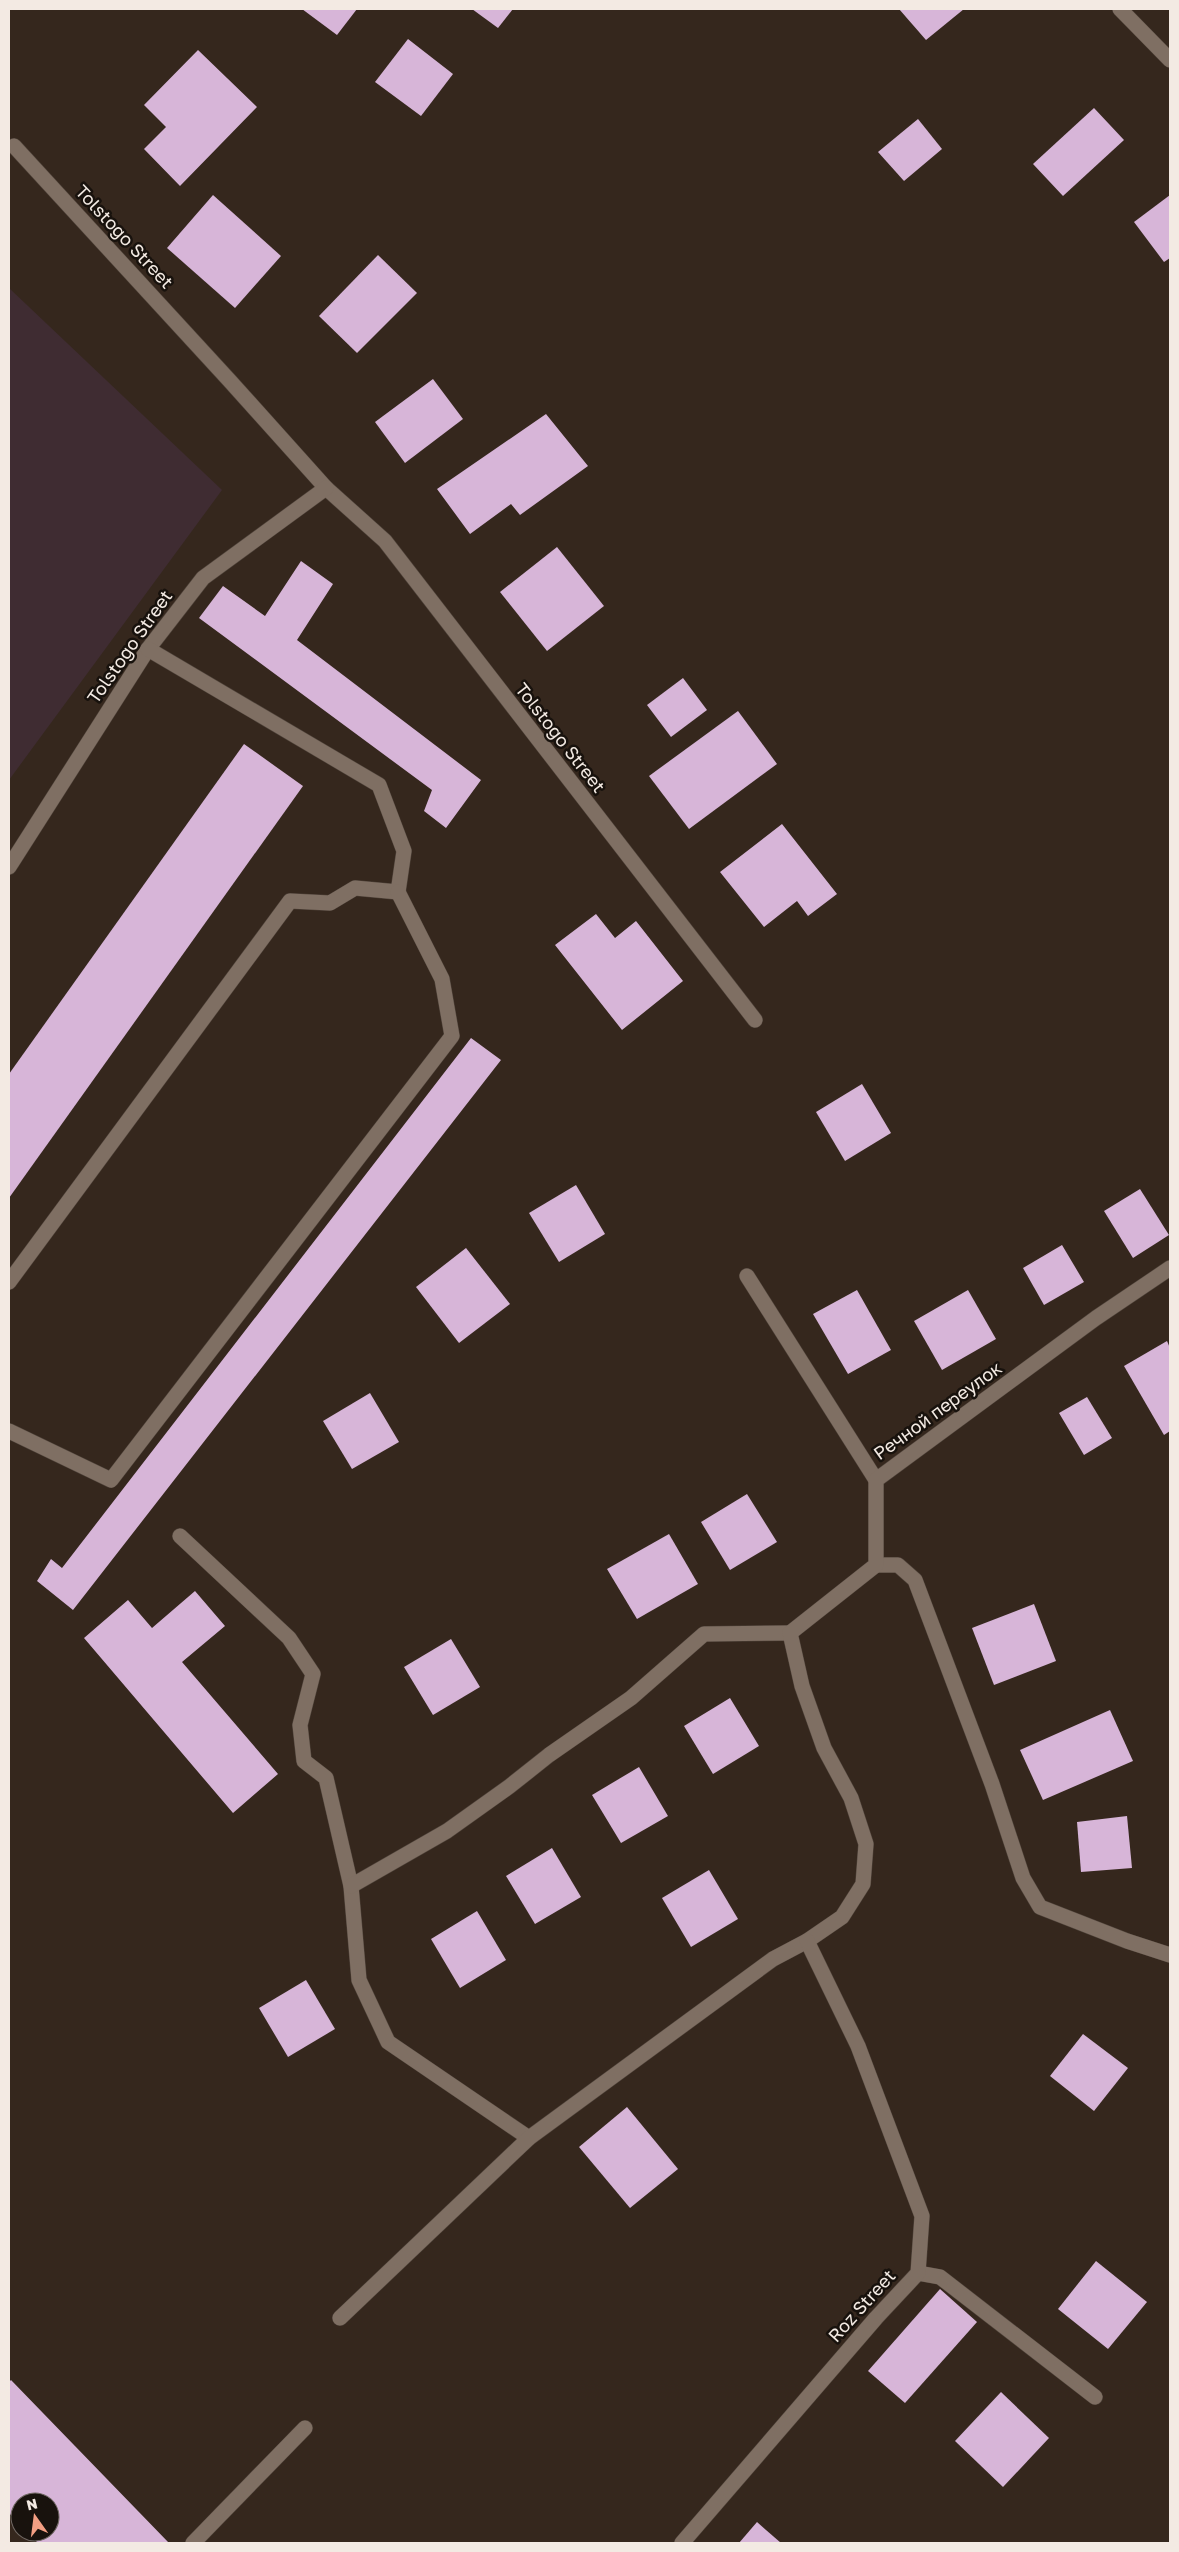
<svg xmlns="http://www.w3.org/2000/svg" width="1179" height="2552" font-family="'Golos Text',sans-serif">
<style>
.medical{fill:#3f2c32}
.building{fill:#d7b5d8}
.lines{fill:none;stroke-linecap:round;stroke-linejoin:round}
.minor-casing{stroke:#50443b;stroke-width:16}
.minor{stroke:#7f6f63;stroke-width:15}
.labels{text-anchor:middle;stroke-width:5;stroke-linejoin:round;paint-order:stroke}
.street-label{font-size:18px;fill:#f3eae3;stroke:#18120d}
</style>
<rect width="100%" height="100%" fill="#35271d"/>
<!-- medical -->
<path class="medical" d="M9,288L222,490L9,780Z"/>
<!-- building -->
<g class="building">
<path d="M302,9H357L337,35Z"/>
<path d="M472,9H513L498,28Z"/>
<path d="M899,9H964L926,40Z"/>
<path d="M408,39L453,74L421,116L375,82Z"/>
<path d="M198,50L257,107L180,186L144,149L166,127L144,105Z"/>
<path d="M1094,108L1124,140L1063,196L1033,164Z"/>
<path d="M918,119L942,149L904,181L878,152Z"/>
<path d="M213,195L281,256L235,308L167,248Z"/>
<path d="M1170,195V258L1164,262L1134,222Z"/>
<path d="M378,255L417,293L357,353L319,316Z"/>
<path d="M433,379L463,419L405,463L375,422Z"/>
<path d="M546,414L588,466L520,515L511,504L470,534L437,489Z"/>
<path d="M557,547L604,606L547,651L500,592Z"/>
<path d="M301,561L333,584L297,640L481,780L446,828L424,811L432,790L199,618L223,586L265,616Z"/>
<path d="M683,678L707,710L671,737L647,705Z"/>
<path d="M738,711L777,764L689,829L649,776Z"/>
<path d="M244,744L303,786L9,1198V1074Z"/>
<path d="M782,824L837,894L808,916L797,901L764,927L720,872Z"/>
<path d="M596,914L615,938L636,921L683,981L622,1030L555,945Z"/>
<path d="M471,1038L501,1060L73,1610L37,1581L51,1559L62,1568Z"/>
<path d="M862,1084L891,1133L845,1161L816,1112Z"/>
<path d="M576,1185L605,1234L559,1262L529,1213Z"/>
<path d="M1140,1189L1169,1235L1133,1258L1104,1211Z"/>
<path d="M1062,1245L1084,1282L1044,1305L1023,1268Z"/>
<path d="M466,1248L510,1304L459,1343L416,1287Z"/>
<path d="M857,1290L891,1350L848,1374L813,1314Z"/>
<path d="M968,1290L996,1339L942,1370L914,1321Z"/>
<path d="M1167,1341L1170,1348V1431L1164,1435L1124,1366Z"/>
<path d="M370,1393L399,1442L352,1469L323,1421Z"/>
<path d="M1087,1397L1112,1438L1084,1455L1059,1413Z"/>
<path d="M747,1494L777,1542L730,1570L701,1522Z"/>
<path d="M669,1534L698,1584L637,1619L607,1569Z"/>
<path d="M195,1591L225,1626L182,1662L278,1774L233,1813L84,1638L128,1600L152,1628Z"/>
<path d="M1034,1604L1056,1661L994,1685L972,1628Z"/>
<path d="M451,1639L480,1687L433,1715L404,1667Z"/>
<path d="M730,1698L759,1746L713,1774L684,1726Z"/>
<path d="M1110,1710L1133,1761L1043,1800L1020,1750Z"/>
<path d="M639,1767L668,1816L621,1843L592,1795Z"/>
<path d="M1127,1816L1132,1868L1081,1872L1077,1822Z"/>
<path d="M552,1848L581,1897L535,1924L506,1876Z"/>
<path d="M709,1870L738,1919L691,1947L662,1898Z"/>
<path d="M477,1911L506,1960L460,1988L431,1939Z"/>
<path d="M306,1980L335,2029L288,2057L259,2008Z"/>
<path d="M1083,2034L1128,2068L1094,2111L1050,2076Z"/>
<path d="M627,2107L678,2169L630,2208L579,2147Z"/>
<path d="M1096,2261L1147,2302L1108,2349L1058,2309Z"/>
<path d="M940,2289L977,2322L905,2403L868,2371Z"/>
<path d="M11,2380L169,2543H38L27,2532H50V2502H20V2525L9,2513V2382Z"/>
<path d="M1001,2392L1049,2438L1003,2487L955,2441Z"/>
<path d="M757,2522L781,2543H739Z"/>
</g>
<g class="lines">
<defs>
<g id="minor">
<path d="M1120,9L1170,60"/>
<path d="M14,146L229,380L326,488L385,541L755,1020"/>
<path d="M9,867L148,649L203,578L326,488"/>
<path d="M747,1276L876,1480"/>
<path d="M9,1282L290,901L330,903L355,888L398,892L404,851L379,785L148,649"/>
<path d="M9,1431L111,1480L452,1036L442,979L398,892"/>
<path d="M180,1536L289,1638L313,1674L300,1725L304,1761L326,1778L351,1886L359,1980L388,2042L529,2138"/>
<path d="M876,1565H898L915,1580L992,1784L1023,1878L1040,1907L1127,1941L1170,1955"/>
<path d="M351,1886L447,1831L510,1786L549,1755L631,1698L704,1634L790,1633"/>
<path d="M918,2273L940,2277L1095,2397"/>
<path d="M340,2318L529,2138L773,1959L807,1941L842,1917L863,1884L866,1844L851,1798L824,1748L802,1686L790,1633L876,1565V1480L1096,1318L1170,1268"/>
<path d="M193,2543L305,2428"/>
<path d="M682,2543L876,2318L918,2273L922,2216L858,2046L807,1941"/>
</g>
</defs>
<!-- minor casing -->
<use href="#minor" class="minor-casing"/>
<!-- minor -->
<use href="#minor" class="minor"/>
</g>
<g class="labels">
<!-- street labels -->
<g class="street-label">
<text transform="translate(124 237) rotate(47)" y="6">Tolstogo Street</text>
<text transform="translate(130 647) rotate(-55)" y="6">Tolstogo Street</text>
<text transform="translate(560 738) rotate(52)" y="6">Tolstogo Street</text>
<text transform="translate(938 1411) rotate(-36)" y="6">Речной переулок</text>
<text transform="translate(862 2306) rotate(-48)" y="6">Roz Street</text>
</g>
</g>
<!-- border -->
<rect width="1179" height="2552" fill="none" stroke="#f3eae3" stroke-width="20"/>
<!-- north arrow -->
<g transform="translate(35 2517) rotate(346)"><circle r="24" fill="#18120d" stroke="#706863"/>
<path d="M0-4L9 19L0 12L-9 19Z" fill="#f39f83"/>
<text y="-8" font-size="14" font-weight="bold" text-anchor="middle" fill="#f3eae3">N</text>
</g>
</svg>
